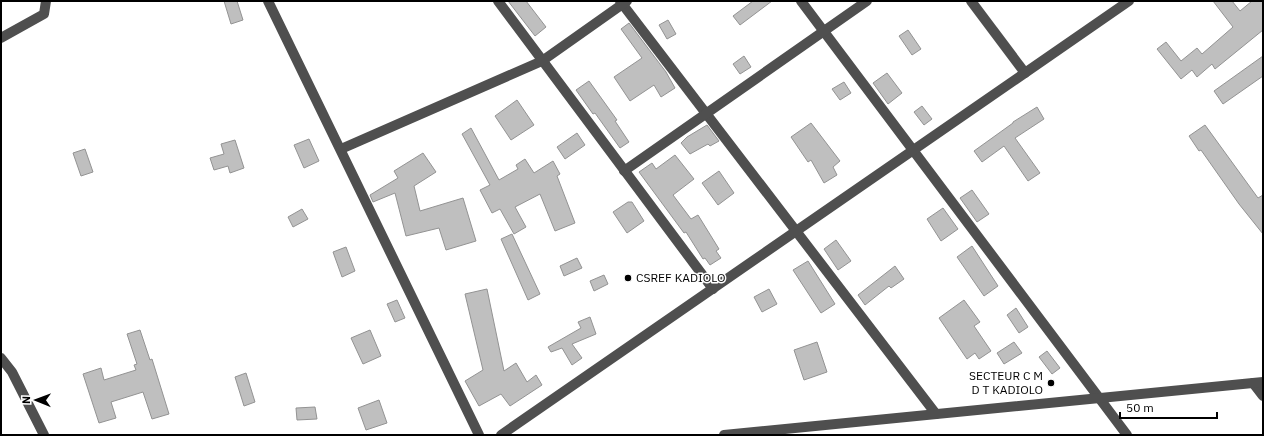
<svg xmlns="http://www.w3.org/2000/svg" width="1264" height="436" font-family="'IBM Plex Sans',sans-serif">
<style>
.building{fill:#bfbfbf;stroke:#939393}
.lines{fill:none;stroke-linecap:round;stroke-linejoin:round}
.minor{stroke:#4f4f4f;stroke-width:10}
.poi-dot{fill:#000;stroke:#fff;stroke-width:1.5}
.labels{text-anchor:middle;stroke-width:3;stroke-linejoin:round;paint-order:stroke}
.poi-label{font-size:12px;fill:#000;stroke:#fff;text-anchor:start}
</style>
<rect width="100%" height="100%" fill="#fff"/>
<!-- building -->
<g class="building">
<path d="M224,1H237L243,20L231,24Z"/>
<path d="M508,1H526L546,27L535,36Z"/>
<path d="M753,1H772L740,25L733,16Z"/>
<path d="M1213,1H1232L1240,11L1252,1H1263V30L1215,69L1212,64L1197,77L1192,70L1181,79L1157,49L1166,42L1181,61L1197,48L1202,54L1233,27Z"/>
<path d="M668,20L676,34L667,39L659,25Z"/>
<path d="M629,23L666,72L675,88L661,97L654,85L630,101L614,77L642,58L621,29Z"/>
<path d="M908,30L921,49L912,55L899,36Z"/>
<path d="M744,56L751,67L740,74L733,64Z"/>
<path d="M1263,56V76L1223,104L1214,91Z"/>
<path d="M887,73L902,93L888,104L873,83Z"/>
<path d="M589,81L617,120L615,121L629,142L620,148L595,113L593,114L576,90Z"/>
<path d="M844,82L851,93L840,100L832,89Z"/>
<path d="M517,100L534,125L511,140L495,116Z"/>
<path d="M922,106L932,119L924,125L914,112Z"/>
<path d="M1037,107L1044,119L1015,138L1040,173L1028,181L1004,146L982,162L974,151L1013,123V122Z"/>
<path d="M811,123L840,161L833,167L837,175L824,183L811,160L808,162L791,137Z"/>
<path d="M707,125L719,141L710,146L708,144L690,154L681,143L687,137Z"/>
<path d="M1205,125L1258,198L1263,195V234L1239,204L1201,150L1199,151L1189,136Z"/>
<path d="M471,128L499,180L518,169L516,165L525,159L534,173L553,161L560,174L557,176L575,223L555,231L540,194L515,207L526,227L514,234L500,209L492,213L480,190L490,185L462,134Z"/>
<path d="M577,133L585,145L565,159L557,147Z"/>
<path d="M309,139L319,161L304,168L294,145Z"/>
<path d="M235,140L244,168L230,173L228,166L214,170L210,158L224,154L221,144Z"/>
<path d="M85,149L93,172L81,176L73,153Z"/>
<path d="M423,153L436,172L414,186L420,211L463,198L476,241L446,250L439,228L406,236L395,193L373,202L370,195L398,178L394,171Z"/>
<path d="M675,155L694,179L673,195L691,219L698,215L719,249L716,251L721,258L710,265L705,258L703,259L686,232L684,233L639,172L652,163L656,169Z"/>
<path d="M719,171L734,193L718,205L702,183Z"/>
<path d="M972,190L989,214L977,222L960,198Z"/>
<path d="M628,202H632L644,221L627,233L613,212Z"/>
<path d="M943,208L958,229L941,241L927,219Z"/>
<path d="M302,209L308,219L293,227L288,217Z"/>
<path d="M512,234L540,294L528,300L501,239Z"/>
<path d="M836,240L851,261L838,270L824,249Z"/>
<path d="M972,246L998,286L984,296L957,257Z"/>
<path d="M346,247L355,271L342,277L333,252Z"/>
<path d="M577,258L582,268L564,276L560,266Z"/>
<path d="M808,261L835,304L821,313L793,270Z"/>
<path d="M895,266L904,279L891,288L889,286L865,305L858,295Z"/>
<path d="M604,275L608,284L594,291L590,281Z"/>
<path d="M487,289L504,371L516,363L527,382L536,375L542,385L510,406L501,394L479,406L465,381L483,370L465,294Z"/>
<path d="M769,289L777,304L762,312L754,297Z"/>
<path d="M397,300L405,318L395,322L387,304Z"/>
<path d="M964,300L980,322L974,326L991,351L979,359L975,353L967,359L939,318Z"/>
<path d="M1016,308L1028,327L1019,333L1007,315Z"/>
<path d="M590,317L596,334L572,344L582,358L572,365L562,348L551,352L548,347L581,328L578,322Z"/>
<path d="M140,330L150,360L152,359L169,414L152,419L143,392L111,402L116,418L99,423L83,374L101,368L104,380L136,370L134,365L137,364L127,334Z"/>
<path d="M370,330L381,356L363,364L351,338Z"/>
<path d="M817,342L827,372L804,380L794,350Z"/>
<path d="M1014,342L1022,353L1004,364L997,353Z"/>
<path d="M1047,351L1060,368L1052,374L1039,357Z"/>
<path d="M246,373L255,402L244,406L235,377Z"/>
<path d="M379,400L387,423L366,430L358,408Z"/>
<path d="M315,407L317,419L297,420L296,408Z"/>
</g>
<g class="lines">
<!-- minor -->
<g class="minor">
<path d="M268,1L479,435"/>
<path d="M498,1L713,289"/>
<path d="M620,1L936,414"/>
<path d="M801,1L1127,435"/>
<path d="M971,1L1025,73"/>
<path d="M1,38L44,14L46,1"/>
<path d="M341,149L542,61L627,1"/>
<path d="M624,171L867,1"/>
<path d="M1,358L12,372L44,435"/>
<path d="M1253,383L1263,396"/>
<path d="M501,435L1129,1"/>
<path d="M724,435L1263,382"/>
</g>
</g>
<!-- markers -->
<g class="poi-dot">
<circle cx="628" cy="278" r="4"/>
<circle cx="1051" cy="383" r="4"/>
</g>
<g class="labels">
<!-- poi labels -->
<g class="poi-label">
<text x="636" y="282">CSREF KADIOLO</text>
<text x="1043" y="380" text-anchor="end">SECTEUR C M<tspan x="1043" dy="14">D T KADIOLO</tspan></text>
</g>
</g>
<!-- border -->
<rect width="1264" height="436" fill="none" stroke="#000000" stroke-width="4"/>
<!-- north arrow -->
<g transform="translate(36 400) rotate(271)" stroke="#ffffff" stroke-width="3" paint-order="stroke">
<path d="M0-3L7 15L0 10L-7 15Z" fill="#000000"/>
<text y="-6" font-size="11" font-weight="bold" text-anchor="middle" fill="#000000">N</text>
</g>
<!-- scale -->
<path d="M1120 412v6h97v-6" fill="none" stroke="#000000" stroke-width="2"/>
<text x="1126" y="412" font-size="12" fill="#000000" stroke="#ffffff" stroke-width="3" paint-order="stroke">50 m</text>
</svg>
